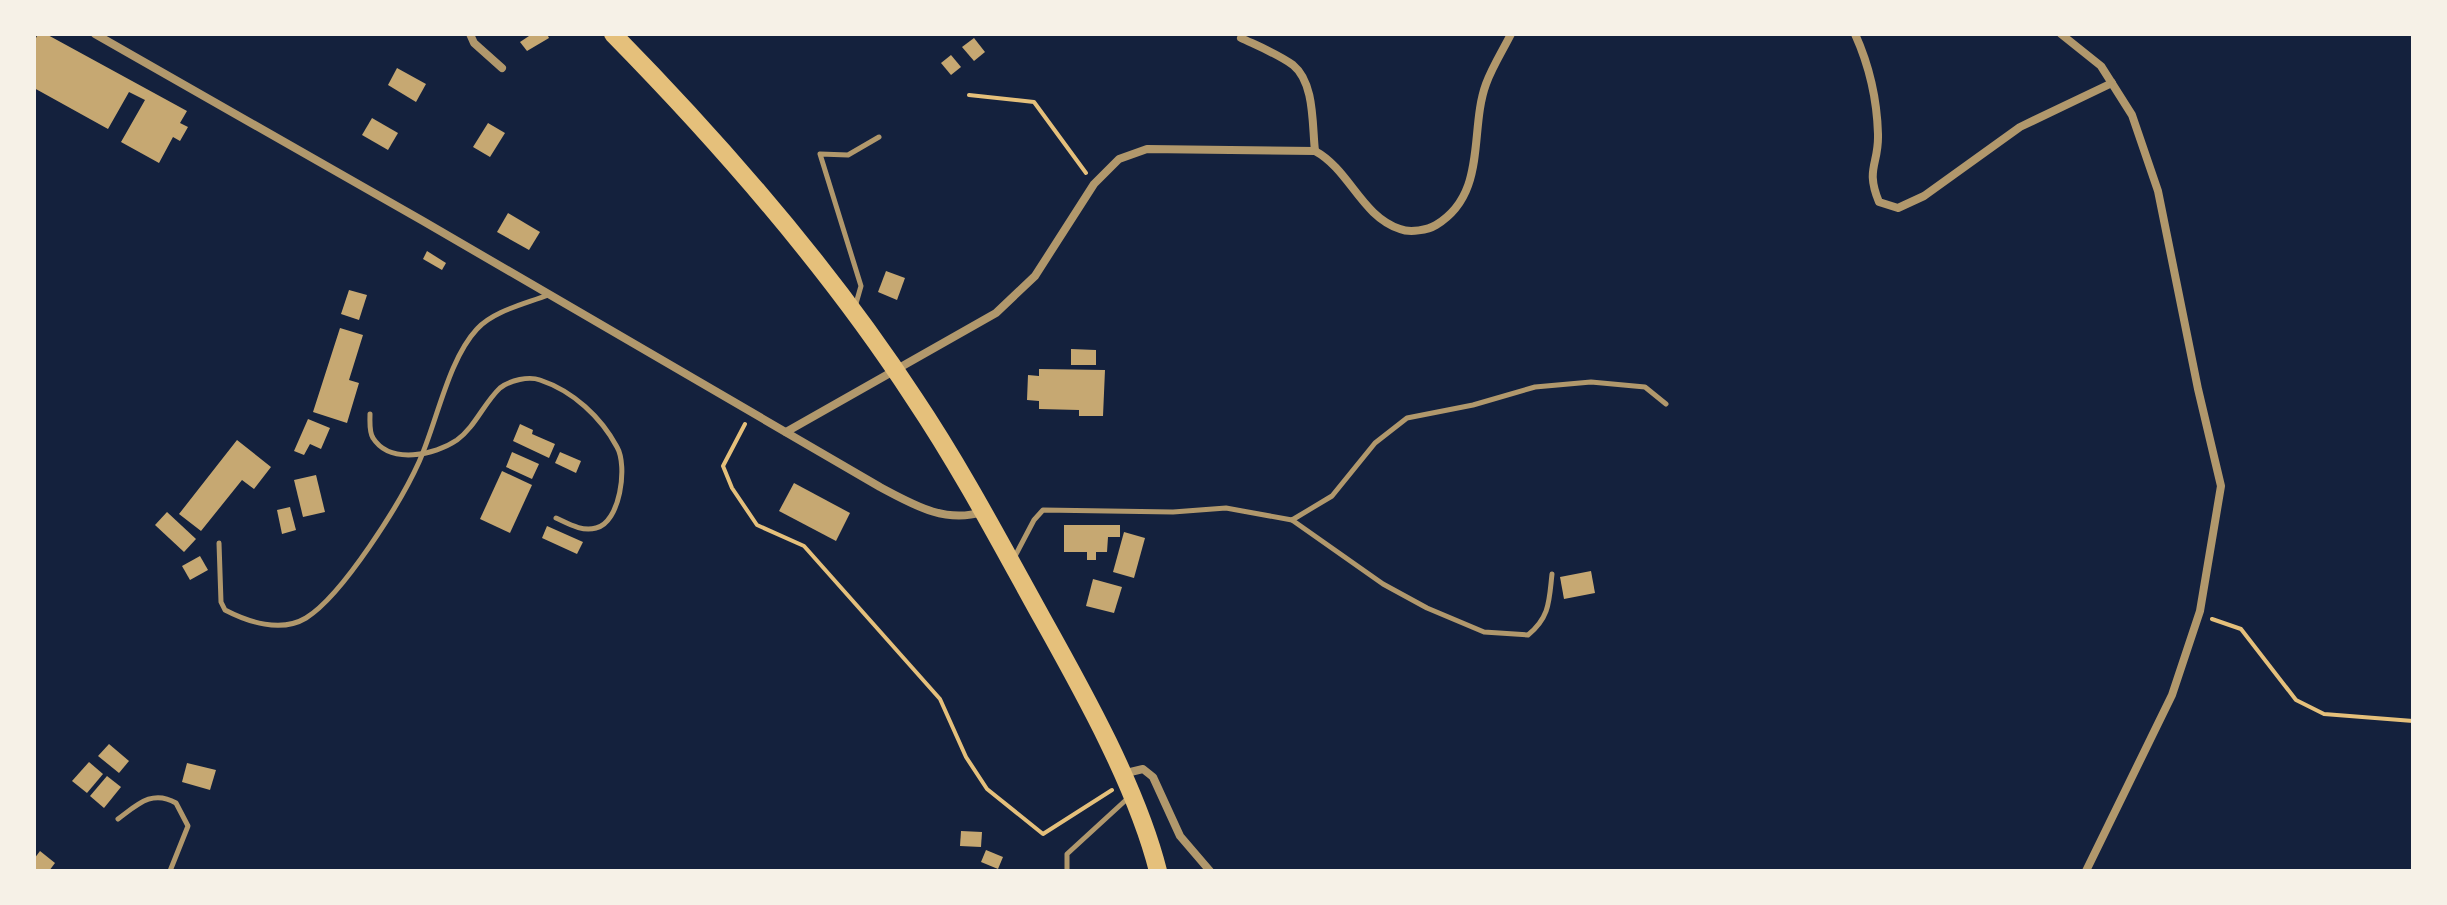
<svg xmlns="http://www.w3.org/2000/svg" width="2447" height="905" font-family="'Noto Serif',serif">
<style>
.building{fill:#c6a872}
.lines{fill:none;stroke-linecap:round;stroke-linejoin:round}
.path{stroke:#e5c07b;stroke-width:4}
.service{stroke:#b1986c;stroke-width:5}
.minor{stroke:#b1986c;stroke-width:8}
.trunk{stroke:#e5c07b;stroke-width:18}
</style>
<rect width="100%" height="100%" fill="#14213d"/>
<!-- building -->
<g class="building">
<path d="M38,34H46L187,111L180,123L188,127L180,141L173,137L159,163L121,142L145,100L129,92L108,129L34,88V42Z"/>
<path d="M532,34H547L549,38L527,51L520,42Z"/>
<path d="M974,38L985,52L974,61L962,47Z"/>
<path d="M951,55L961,67L951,75L941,63Z"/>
<path d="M397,68L426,84L416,102L388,85Z"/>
<path d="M372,118L398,133L388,150L362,135Z"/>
<path d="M488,123L505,133L490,157L473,147Z"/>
<path d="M508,213L540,232L529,250L497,232Z"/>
<path d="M427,251L446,263L442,270L423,259Z"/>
<path d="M886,271L905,278L897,300L878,292Z"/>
<path d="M349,290L367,295L359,320L341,314Z"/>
<path d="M340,328L363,335L349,380L359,383L347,423L313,412Z"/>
<path d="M1071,349L1096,350V365H1071Z"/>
<path d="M1039,369L1105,370L1103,416H1079V410L1039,409V401L1027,400L1028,375L1039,376Z"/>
<path d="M308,419L330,428L321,449L310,444L304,455L294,451Z"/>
<path d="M520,424L533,430L532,434L555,444L549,458L513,441Z"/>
<path d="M237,440L271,467L254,489L242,480L201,531L179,514Z"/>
<path d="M512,452L539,464L532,479L506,467Z"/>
<path d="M560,452L581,461L576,473L555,463Z"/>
<path d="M502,471L532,485L510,533L480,519Z"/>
<path d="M316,475L325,512L303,517L294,480Z"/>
<path d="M794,483L850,513L836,541L779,511Z"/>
<path d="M290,507L296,530L282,534L277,510Z"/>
<path d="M167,512L196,539L184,552L155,525Z"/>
<path d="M1064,525H1120V537H1108L1107,552H1096V560H1087V552H1064Z"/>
<path d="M547,526L583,542L577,554L542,538Z"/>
<path d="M1124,532L1145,538L1134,578L1113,572Z"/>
<path d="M200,556L208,570L190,580L182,566Z"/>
<path d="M1591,571L1595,593L1564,599L1560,577Z"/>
<path d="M1093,579L1122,587L1114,613L1086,606Z"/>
<path d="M109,744L129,761L119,773L98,756Z"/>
<path d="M89,762L103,774L87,793L72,781Z"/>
<path d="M187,763L216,770L210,790L182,782Z"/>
<path d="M107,776L121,787L104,808L90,796Z"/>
<path d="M961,831L982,832L981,847L960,846Z"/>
<path d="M986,850L1003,857L998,869L981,862Z"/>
<path d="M40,851L55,863L49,871H34V859Z"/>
</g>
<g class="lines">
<!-- path -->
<g class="path">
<path d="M2411,34L2413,35"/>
<path d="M969,95L1034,102L1086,173"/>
<path d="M745,424L723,466L732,488L757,525L804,546L940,699L966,757L987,789L1043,834L1112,790"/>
<path d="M2212,619L2241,629L2296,700L2324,714L2413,721"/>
</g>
<!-- service -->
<g class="service">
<path d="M855,307L861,286L820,154L848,155L879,137"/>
<path d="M370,414C370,422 369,432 373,438C390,465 435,455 457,440C475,427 484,403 500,388C510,380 529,376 540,380C573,391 601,417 617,447C628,466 620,523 596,528C582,532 569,524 556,518"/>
<path d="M1292,520L1383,584L1427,608L1484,632L1528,635C1550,617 1549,601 1552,574"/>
<path d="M219,543L221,602L225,610C248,622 281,633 306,618C343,595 401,502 419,462C437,422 448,360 477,329C493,311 525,304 548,295"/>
<path d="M1014,558L1034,520L1043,510L1173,512L1226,508L1292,520L1332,496L1375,443L1407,418L1473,405L1535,387L1591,382L1645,387L1666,404"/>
<path d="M118,819C137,805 152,789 176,803L188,826L170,871"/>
<path d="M1067,871V854L1127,799"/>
</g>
<!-- minor -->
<g class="minor">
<path d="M95,34L423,221L880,487C912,504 945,524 982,512"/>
<path d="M470,34L474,43L502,68"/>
<path d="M1855,34C1869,65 1877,100 1878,134C1879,165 1865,168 1879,202L1898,208L1924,196L2020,127L2112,83"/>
<path d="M2061,34L2101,66L2132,115L2158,191L2198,389L2221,486L2200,611L2172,695L2086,871"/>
<path d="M1241,38C1258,46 1278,54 1293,65C1315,83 1312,125 1315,151"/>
<path d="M786,432L996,313L1035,276L1094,184L1119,159L1147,149L1315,151C1350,170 1361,216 1400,229C1410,233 1428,230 1436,225C1488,194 1469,130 1486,84C1492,67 1503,50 1511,34"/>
<path d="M1122,774L1143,769L1153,777L1180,836L1210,871"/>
</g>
<!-- trunk -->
<path class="trunk" d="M613,34C723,146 828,266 914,398C961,468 1001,544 1042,618C1084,693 1137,788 1158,871"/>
</g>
<!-- border -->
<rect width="2447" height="905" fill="none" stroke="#f6f1e7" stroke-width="72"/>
</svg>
